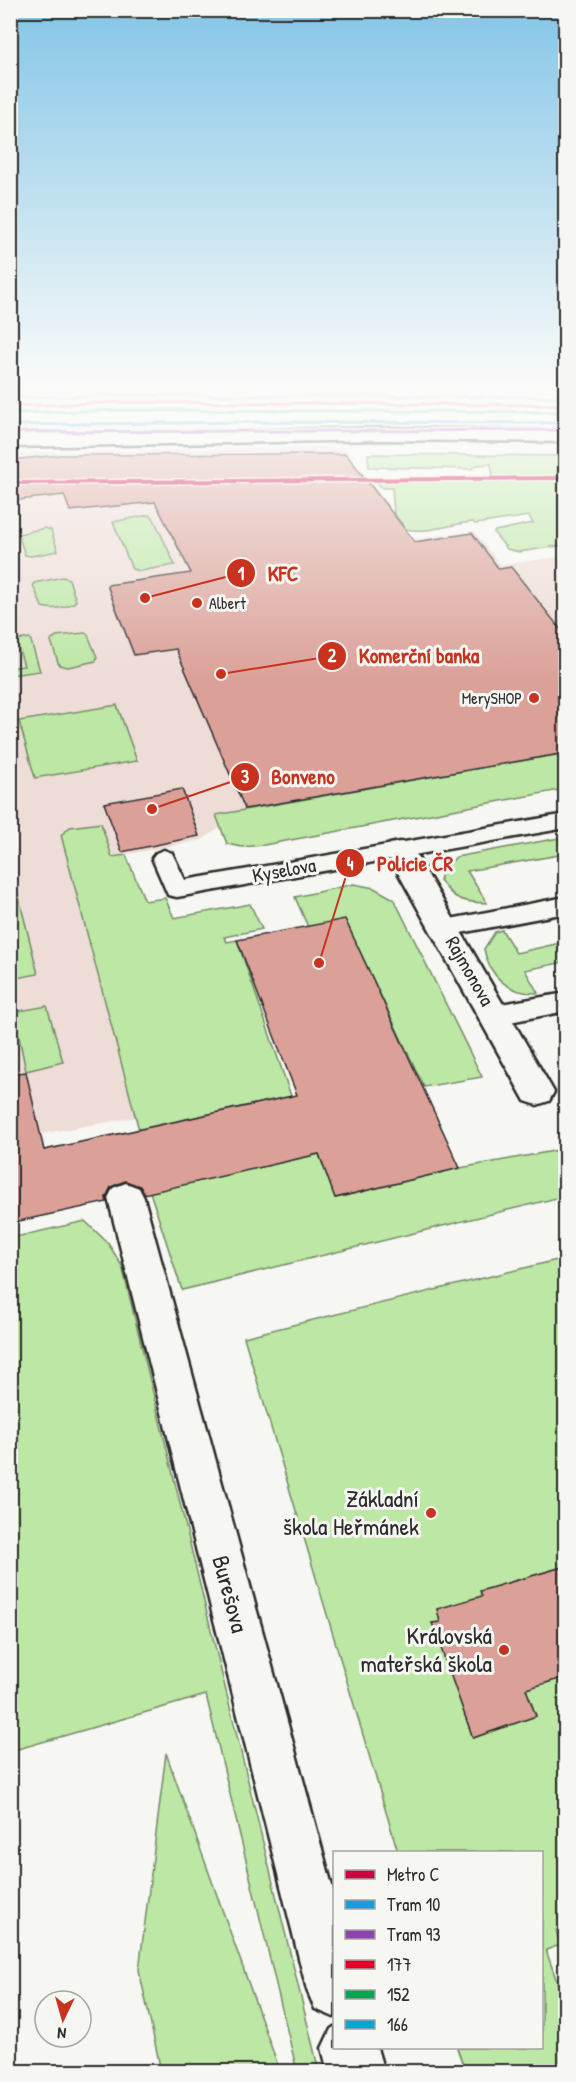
<svg xmlns="http://www.w3.org/2000/svg" width="576" height="2082" font-family="'Patrick Hand',sans-serif">
<style>
.built{fill:#eedcd7}
.green{fill:#bce7a4;stroke:#748968;stroke-width:1.5}
.building{fill:#dba199;stroke:#2b2b2b;stroke-width:1.5}
.lines{fill:none;stroke-linecap:round;stroke-linejoin:round}
.service-casing{stroke:#2b2b2b;stroke-width:5}
.pedestrian-casing{stroke:#2b2b2b;stroke-width:5}
.minor-casing{stroke:#2b2b2b;stroke-width:5}
.secondary-casing{stroke:#2b2b2b;stroke-width:5}
.service{fill:#f6f6f2;fill-rule:evenodd}
.pedestrian{fill:#f6f6f2;fill-rule:evenodd}
.minor{fill:#f6f6f2;fill-rule:evenodd}
.secondary{fill:#f6f6f2;fill-rule:evenodd}
.bus-1-casing{stroke:#f6f6f2;stroke-width:6}
.bus-2-casing{stroke:#f6f6f2;stroke-width:6}
.bus-3-casing{stroke:#f6f6f2;stroke-width:6}
.bus-1{stroke:#e4002b;stroke-width:3}
.bus-2{stroke:#00a651;stroke-width:3}
.bus-3{stroke:#00a9ce;stroke-width:3}
.tram-1-casing{stroke:#f6f6f2;stroke-width:6}
.tram-2-casing{stroke:#f6f6f2;stroke-width:6}
.tram-1{stroke:#179ed8;stroke-width:3}
.tram-2{stroke:#8e44ad;stroke-width:3}
.metro-1-casing{stroke:#f6f6f2;stroke-width:7}
.metro-1{stroke:#cf003d;stroke-width:4}
.poi-dot{fill:#c8321e;stroke:#f6f6f2;stroke-width:2}
.labels{text-anchor:middle;stroke-width:6;stroke-linejoin:round;paint-order:stroke}
.far-poi-label{font-size:16px;fill:#2b2b2b;stroke:#f6f6f2;text-anchor:start}
.street-label{font-size:20px;fill:#2b2b2b;stroke:#f6f6f2}
.near-poi-label{font-size:24px;fill:#2b2b2b;stroke:#f6f6f2;text-anchor:end}
.near-street-label{font-size:24px;fill:#2b2b2b;stroke:#f6f6f2}
.leader{fill:none;stroke:#c8321e;stroke-width:2}
.callout-dot{fill:#c8321e;stroke:#f6f6f2;stroke-width:2}
.mark-label{font-size:18px;text-anchor:middle;font-weight:bold;fill:#fff}
.callout-label{font-size:21px;text-anchor:middle;font-weight:bold;fill:#c8321e;stroke:#f6f6f2;stroke-width:6;stroke-linejoin:round;paint-order:stroke}
</style>
<rect width="100%" height="100%" fill="#f6f6f2"/>
<filter id="ink" filterUnits="userSpaceOnUse"><feTurbulence type="fractalNoise" baseFrequency=".0167" numOctaves="2"/><feDisplacementMap in="SourceGraphic" scale="12" xChannelSelector="R" yChannelSelector="G"/><feConvolveMatrix kernelMatrix="1 2 1 2 8 2 1 2 1" color-interpolation-filters="sRGB"/></filter>
<g filter="url(#ink)">
<!-- built -->
<path class="built" d="M344,447L413,539L474,531L501,565L566,556L565,764L239,815L202,840L112,857L100,823L61,835L136,1117L11,1139L10,453Z"/>
<!-- green -->
<g class="green">
<path d="M11,387H169L166,392L120,396L11,399Z"/>
<path d="M368,454L565,456V545L519,552L507,549L494,533L495,531L533,523L529,516L475,524L473,522C450,524 428,534 405,529L394,513L392,488H382L374,479L493,476L491,464L477,465L471,469L369,467Z"/>
<path d="M148,515L153,517L175,565L140,571L132,569L113,522Z"/>
<path d="M45,528L51,530L58,551L31,556L25,555L18,534Z"/>
<path d="M63,577L69,579L76,601C69,608 51,610 42,607L33,585L34,583Z"/>
<path d="M85,633L88,635L97,657L96,661L68,667L59,665L51,641L56,636Z"/>
<path d="M30,638L40,671L11,675V668L24,666L16,640Z"/>
<path d="M117,705L137,761L35,778L19,721Z"/>
<path d="M565,753V789L264,845L242,847L227,844L216,815Z"/>
<path d="M101,823L112,857L126,855L145,901L165,898L174,918L250,904L262,929L224,937L227,942L237,940L291,1096L139,1130L61,835L70,827Z"/>
<path d="M565,837V854L467,871L487,903C463,902 454,901 440,880L443,870L456,857Z"/>
<path d="M10,862L38,974L11,979H10Z"/>
<path d="M354,884L374,888L394,899L482,1077L424,1087L345,920L308,927L295,897Z"/>
<path d="M502,930L516,953L565,942V962L525,970L538,993C509,994 489,977 484,949L495,932Z"/>
<path d="M47,1006L63,1062L26,1071L14,1012Z"/>
<path d="M565,1149V1196L182,1290L150,1192L319,1154L336,1198L460,1168Z"/>
<path d="M85,1221L108,1243L122,1266L319,2071H297L206,1695L11,1751V1238Z"/>
<path d="M565,1258V1566L481,1591L487,1608L437,1609L440,1622L433,1624L473,1738L536,1716L526,1689L565,1677V1927L556,1930L560,1945L546,1950L565,2005V2071H465L457,2048H542V1852H398L244,1337Z"/>
<path d="M166,1753L280,2071H161L139,1970Z"/>
</g>
<!-- building -->
<g class="building">
<path d="M346,454L415,542L472,533L499,569L511,567L566,636V753L245,809L176,649L134,655L107,585L191,573L155,502L70,511L64,495L10,501V460L60,455Z"/>
<path d="M182,789L199,836L122,852L104,803Z"/>
<path d="M345,919L460,1168L335,1198L319,1154L144,1194L140,1186L125,1181L111,1187L106,1197L107,1202L10,1223V1074L26,1072L44,1150L297,1095L237,940Z"/>
<path d="M566,1566V1677L526,1689L536,1716L473,1738L432,1623L440,1622L437,1609L482,1596L480,1591Z"/>
</g>
<g class="lines">
<defs>
<g id="service">
<path d="M566,814V828L177,897L168,895L152,858L156,853L164,850L172,853L185,880Z"/>
<path d="M566,897V913L445,936L436,934L433,928L436,922L445,920Z"/>
<path d="M566,993V1011L495,1025L486,1022L482,1015L486,1008L495,1005Z"/>
</g>
<g id="pedestrian">
<path d="M126,1183L139,1188L144,1198L334,1893V2017L315,2009L307,1990L108,1198L113,1188Z"/>
<path d="M334,2027V2048H377L384,2072H328L322,2048L331,2029Z"/>
</g>
<path id="minor" d="M400,842L410,844L414,851L554,1092L549,1101L537,1105L525,1101L386,851L390,844Z"/>
<g id="secondary">
<path d="M126,396L566,399V411L126,408L10,412V400Z"/>
<path d="M383,428L566,430V442L383,440L10,447V435Z"/>
</g>
</defs>
<!-- service casing -->
<use href="#service" class="service-casing"/>
<!-- pedestrian casing -->
<use href="#pedestrian" class="pedestrian-casing"/>
<!-- minor casing -->
<use href="#minor" class="minor-casing"/>
<!-- secondary casing -->
<use href="#secondary" class="secondary-casing"/>
<!-- service -->
<use href="#service" class="service"/>
<!-- pedestrian -->
<use href="#pedestrian" class="pedestrian"/>
<!-- minor -->
<use href="#minor" class="minor"/>
<!-- secondary -->
<use href="#secondary" class="secondary"/>
<defs>
<path id="bus-1" d="M10,406L126,402L566,405"/>
<path id="bus-2" d="M10,413L126,410L566,412"/>
<path id="bus-3" d="M10,398L126,395L566,397"/>
</defs>
<!-- bus-1 casing -->
<use href="#bus-1" class="bus-1-casing"/>
<!-- bus-2 casing -->
<use href="#bus-2" class="bus-2-casing"/>
<!-- bus-3 casing -->
<use href="#bus-3" class="bus-3-casing"/>
<!-- bus-1 -->
<use href="#bus-1" class="bus-1"/>
<!-- bus-2 -->
<use href="#bus-2" class="bus-2"/>
<!-- bus-3 -->
<use href="#bus-3" class="bus-3"/>
<defs>
<path id="tram-1" d="M10,425L248,422L566,423"/>
<path id="tram-2" d="M10,432L566,430"/>
</defs>
<!-- tram-1 casing -->
<use href="#tram-1" class="tram-1-casing"/>
<!-- tram-2 casing -->
<use href="#tram-2" class="tram-2-casing"/>
<!-- tram-1 -->
<use href="#tram-1" class="tram-1"/>
<!-- tram-2 -->
<use href="#tram-2" class="tram-2"/>
<defs>
<path id="metro-1" d="M10,483L566,478"/>
</defs>
<!-- metro-1 casing -->
<use href="#metro-1" class="metro-1-casing"/>
<!-- metro-1 -->
<use href="#metro-1" class="metro-1"/>
</g>
</g>
<!-- sky -->
<linearGradient id="sky" x2="0" y2="1"><stop stop-color="#83c5e7"/><stop offset="0.57" stop-color="#fbfbf9"/><stop offset="1" stop-color="#fbfbf9" stop-opacity="0"/></linearGradient>
<rect width="576" height="679" fill="url(#sky)"/>
<!-- markers -->
<g class="poi-dot">
<circle cx="197" cy="603" r="6"/>
<circle cx="534" cy="698" r="6"/>
<circle cx="431" cy="1513" r="6"/>
<circle cx="504" cy="1650" r="6"/>
</g>
<g class="labels">
<!-- far-poi labels -->
<g class="far-poi-label">
<text x="209" y="609">Albert</text>
<text x="522" y="704" text-anchor="end">MerySHOP</text>
</g>
<!-- street labels -->
<g class="street-label">
<text transform="translate(284 870) rotate(-10)" y="7">Kyselova</text>
<text transform="translate(470 971) rotate(60)" y="7">Rajmonova</text>
</g>
<!-- near-poi labels -->
<g class="near-poi-label">
<text x="419" y="1507">Základní<tspan x="419" dy="28">škola Heřmánek</tspan></text>
<text x="492" y="1644">Královská<tspan x="492" dy="28">mateřská škola</tspan></text>
</g>
<!-- near-street labels -->
<g class="near-street-label">
<text transform="translate(230 1594) rotate(75)" y="8">Burešova</text>
</g>
</g>
<!-- callouts -->
<path class="leader" d="M145 598L241 573M221 674L332 656M152 809L245 777M319 963L350 863"/>
<g class="callout-dot">
<circle cx="145" cy="598" r="6"/>
<circle cx="221" cy="674" r="6"/>
<circle cx="152" cy="809" r="6"/>
<circle cx="319" cy="963" r="6"/>
<circle cx="241" cy="573" r="15"/>
<circle cx="332" cy="656" r="15"/>
<circle cx="245" cy="777" r="15"/>
<circle cx="350" cy="863" r="15"/>
</g>
<g class="mark-label">
<text x="241" y="580">1</text>
<text x="332" y="662">2</text>
<text x="245" y="783">3</text>
<text x="350" y="870">4</text>
</g>
<g class="callout-label">
<text x="283" y="581">KFC</text>
<text x="419" y="663">Komerční banka</text>
<text x="303" y="784">Bonveno</text>
<text x="415" y="871">Policie ČR</text>
</g>
<!-- margin -->
<rect width="576" height="2082" fill="none" stroke="#f6f6f2" stroke-width="36"/>
<rect x="18" y="18" width="540" height="2046" fill="none" stroke="#2b2b2b" stroke-width="2" filter="url(#ink)"/>
<!-- legend -->
<rect x="333" y="1851" width="210" height="198" fill="#f6f6f2" stroke="#a5a5a2" stroke-width="1.5"/>
<rect x="345" y="1870" width="30" height="9" fill="#cf003d" stroke="#a5a5a2" stroke-width="1.5"/>
<text x="387" y="1881" font-size="18" fill="#2b2b2b">Metro C</text>
<rect x="345" y="1900" width="30" height="9" fill="#179ed8" stroke="#a5a5a2" stroke-width="1.5"/>
<text x="387" y="1911" font-size="18" fill="#2b2b2b">Tram 10</text>
<rect x="345" y="1930" width="30" height="9" fill="#8e44ad" stroke="#a5a5a2" stroke-width="1.5"/>
<text x="387" y="1941" font-size="18" fill="#2b2b2b">Tram 93</text>
<rect x="345" y="1960" width="30" height="9" fill="#e4002b" stroke="#a5a5a2" stroke-width="1.5"/>
<text x="387" y="1971" font-size="18" fill="#2b2b2b">177</text>
<rect x="345" y="1990" width="30" height="9" fill="#00a651" stroke="#a5a5a2" stroke-width="1.5"/>
<text x="387" y="2001" font-size="18" fill="#2b2b2b">152</text>
<rect x="345" y="2020" width="30" height="9" fill="#00a9ce" stroke="#a5a5a2" stroke-width="1.5"/>
<text x="387" y="2031" font-size="18" fill="#2b2b2b">166</text>
<!-- north arrow -->
<g transform="translate(63 2019) rotate(185)"><circle r="28" fill="#f6f6f2" stroke="#a5a5a2" stroke-width="1.5"/>
<path d="M0-4.5L10 22L0 15L-10 22Z" fill="#c8321e"/>
<text y="-9" font-size="16" font-weight="bold" text-anchor="middle" fill="#2b2b2b">N</text>
</g>
</svg>
